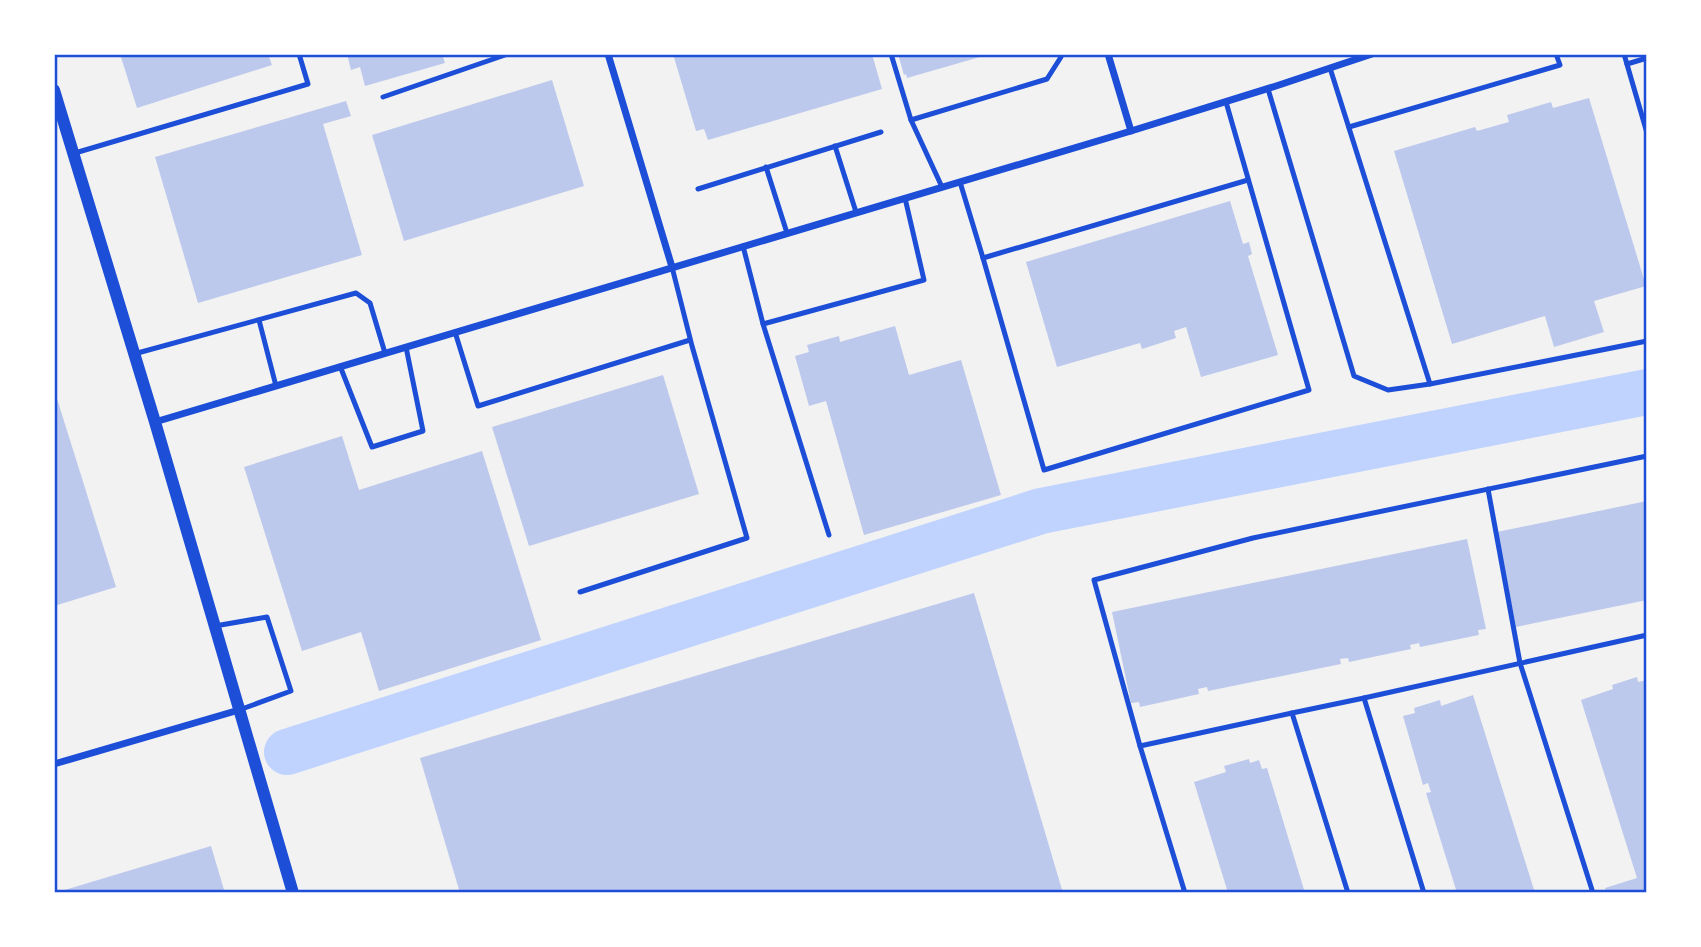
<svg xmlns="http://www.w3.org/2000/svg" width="1701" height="947" font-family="'IBM Plex Sans',sans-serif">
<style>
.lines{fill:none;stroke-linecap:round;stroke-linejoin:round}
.river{stroke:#bfd3fe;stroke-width:46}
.building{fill:#bdc9ec}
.service{stroke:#1d4ed8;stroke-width:5}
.minor{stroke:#1d4ed8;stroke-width:7}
.tertiary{stroke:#1d4ed8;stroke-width:12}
.neatline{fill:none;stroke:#1d4ed8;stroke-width:2.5}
</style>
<rect width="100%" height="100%" fill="#f2f2f2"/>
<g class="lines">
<!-- river -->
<path class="river" d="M287,752L1041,511L1647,392"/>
</g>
<!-- building -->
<g class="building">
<path d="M120,54H268L272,65L137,108Z"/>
<path d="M347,54H442L445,63L365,86L360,67L351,70Z"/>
<path d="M673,54H872L882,89L708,140L704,129L696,131Z"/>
<path d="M898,54H987V55L907,78L906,74L904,75Z"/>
<path d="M552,80L584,186L404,241L372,135Z"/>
<path d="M1589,98L1646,286L1594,301L1604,332L1554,347L1545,316L1452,344L1394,151L1475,127L1477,131L1509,122L1507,115L1551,102L1553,108Z"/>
<path d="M346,101L351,116L323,124L362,255L198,303L155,157Z"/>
<path d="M1230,201L1243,244L1249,242L1252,254L1248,256L1278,355L1201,377L1186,327L1174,331L1176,338L1142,349L1140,343L1057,367L1026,262Z"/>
<path d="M895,326L909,375L961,360L1001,495L864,535L826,401L809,406L795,356L809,352L807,345L839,336L840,342Z"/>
<path d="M663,375L699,494L529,546L492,427Z"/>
<path d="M54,389L116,587L54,606Z"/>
<path d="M342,436L359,490L482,451L541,640L379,691L361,632L302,651L244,467Z"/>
<path d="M1647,501V600L1516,627L1497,532Z"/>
<path d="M1467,539L1486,629L1478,630L1479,635L1420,647L1419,643L1410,645L1411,649L1349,662L1348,658L1340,659L1341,664L1208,691L1207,687L1198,689L1199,694L1140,707L1139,702L1131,703L1112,612Z"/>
<path d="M974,593L1063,893H460L420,758Z"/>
<path d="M1637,677L1638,682L1647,680V893H1606L1605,888L1637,878L1581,700L1613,689L1612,685Z"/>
<path d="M1473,695L1535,893H1457L1426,793L1431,792L1428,783L1423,785L1403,716L1415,713L1414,708L1440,700L1441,706Z"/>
<path d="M1249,759L1250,763L1259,760L1262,769L1267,768L1305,893H1228L1194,782L1226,772L1224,766Z"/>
<path d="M211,846L225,893H59L58,892Z"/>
</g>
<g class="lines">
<!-- service -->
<g class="service">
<path d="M891,54L911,120L942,187"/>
<path d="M1624,54L1647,133"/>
<path d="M1627,64L1647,58"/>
<path d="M1330,68L1430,384L1647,341"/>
<path d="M1268,89L1354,376L1388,390L1430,384"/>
<path d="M383,97L508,54"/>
<path d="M911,120L1047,79L1061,57L1060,54"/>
<path d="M1349,127L1560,65L1556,54"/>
<path d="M835,146L856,212"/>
<path d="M75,153L308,84L299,54"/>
<path d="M766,167L787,233"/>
<path d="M960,182L983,258L1044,470L1309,390L1226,102"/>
<path d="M698,189L881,132"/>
<path d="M743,246L763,324L924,280L905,198"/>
<path d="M983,258L1248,180"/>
<path d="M259,320L276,386"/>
<path d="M763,324L829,535"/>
<path d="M455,332L478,406L690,340"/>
<path d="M134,354L356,293L370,303L385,353"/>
<path d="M340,366L372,447L423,431L406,347"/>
<path d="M1488,489L1520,663L1593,893"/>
<path d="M580,592L747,538L692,346L672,267"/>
<path d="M215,626L267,617L291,691L239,710"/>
<path d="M1364,698L1647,635"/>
<path d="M1140,746L1094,580L1253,538L1647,456"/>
<path d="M1185,893L1140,746L1292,713"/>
<path d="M1348,893L1292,713L1364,698L1424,893"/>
</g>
<!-- minor -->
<g class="minor">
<path d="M608,54L672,267"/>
<path d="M1108,54L1131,131"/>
<path d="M155,422L1131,131L1276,86L1372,54"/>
<path d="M54,764L239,710"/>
</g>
<!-- tertiary -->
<path class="tertiary" d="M54,90L155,422L293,893"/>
</g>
<!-- border -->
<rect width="1701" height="947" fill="none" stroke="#ffffff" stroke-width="112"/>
<rect x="56" y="56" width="1589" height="835" class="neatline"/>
</svg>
